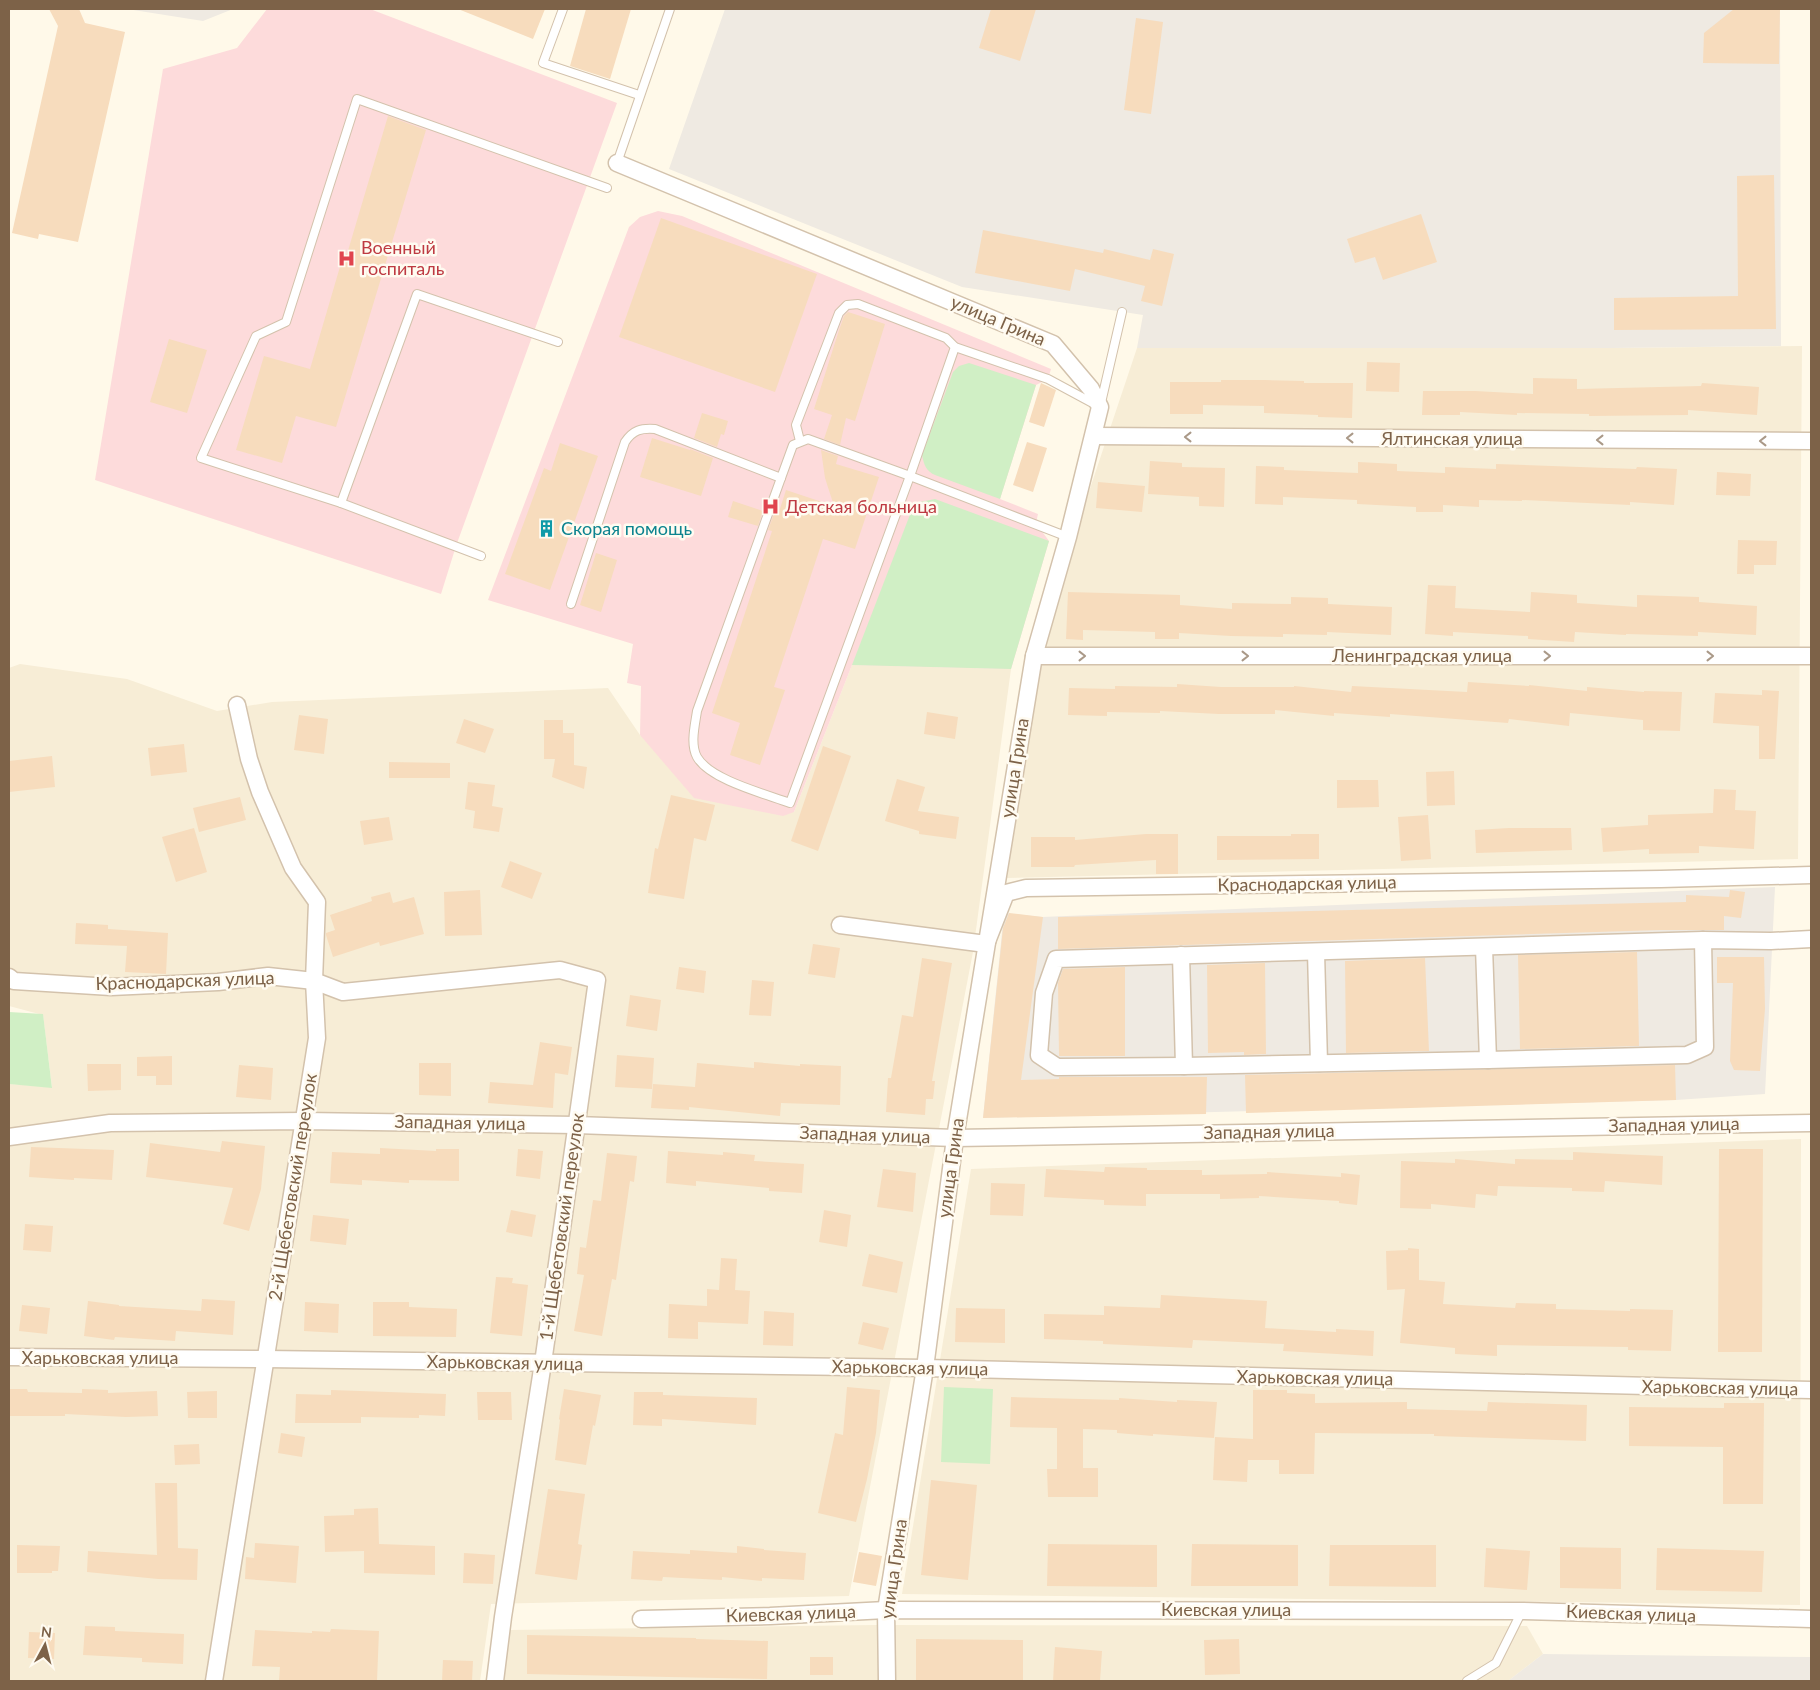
<svg xmlns="http://www.w3.org/2000/svg" width="1820" height="1690" font-family="Lato,sans-serif">
<style>
.residential{fill:#f7edd6}
.industrial{fill:#efeae2}
.medical{fill:#fddbdb}
.green{fill:#d0efc5}
.building{fill:#f7dcbd}
.lines{fill:none;stroke-linecap:round;stroke-linejoin:round}
.lane-casing{stroke:#d3c2ac;stroke-width:10}
.street-casing{stroke:#d3c2ac;stroke-width:19}
.lane{stroke:#fff;stroke-width:8}
.street{stroke:#fff;stroke-width:16}
.oneway{stroke:#a98}
.labels{text-anchor:middle;stroke-width:5;stroke-linejoin:round;paint-order:stroke}
.health-label{font-size:18px;fill:#be3a42;stroke:#fffbf1;text-anchor:start}
.street-label{font-size:18px;fill:#7d6248;stroke:#fffbf1}
.culture-label{font-size:18px;fill:#0d838f;stroke:#fffbf1;text-anchor:start}
</style>
<rect width="100%" height="100%" fill="#fff9e9"/>
<!-- residential -->
<g class="residential">
<path d="M1802,346L1798,859L1007,878L1034,656L1137,348H1611Z"/>
<path d="M20,664L127,679L217,711L272,702L608,688L640,735L794,812L852,665L1011,669L973,952L849,1596L491,1604L480,1681H9V1084L52,1087L43,1015L9,1006V668Z"/>
<path d="M1801,1139L1800,1605L902,1594L971,1169Z"/>
<path d="M875,1625L1527,1626L1543,1654L1508,1681H503L509,1630Z"/>
</g>
<!-- industrial -->
<g class="industrial">
<path d="M127,9H233L203,21Z"/>
<path d="M725,9H1780L1781,346L1611,348H1137L1143,315L962,287L669,169Z"/>
<path d="M1775,887L1765,1094L1676,1100L983,1118L1004,913L1042,917Z"/>
<path d="M1543,1654L1810,1657L1811,1658V1681H1508Z"/>
</g>
<!-- medical -->
<g class="medical">
<path d="M267,9H370L617,103L456,546L441,594L95,480L163,69L237,48Z"/>
<path d="M658,211L682,216L1051,369L1048,379L1036,385L1000,499L1038,514L1036,523L1049,541L1011,669L852,665L794,812L783,816L694,798L640,735L641,686L627,683L633,644L488,600L629,227L640,217Z"/>
</g>
<!-- green -->
<g class="green">
<path d="M969,363L1036,385L1000,499L935,475C926,471 924,465 922,455L953,372L959,366Z"/>
<path d="M935,499L1049,541L1011,669L852,665L911,512L920,502Z"/>
<path d="M9,1012L43,1014L52,1088L9,1084Z"/>
<path d="M944,1387L993,1389L990,1464L941,1462Z"/>
</g>
<!-- building -->
<g class="building">
<path d="M49,9H79L85,23L125,32L78,242L39,234L38,239L12,233L58,26Z"/>
<path d="M458,9H545L533,39Z"/>
<path d="M586,9H631L610,79L570,66Z"/>
<path d="M991,9H1036L1020,61L979,48Z"/>
<path d="M1734,9H1780L1779,64L1703,63L1704,33Z"/>
<path d="M1136,18L1163,22L1151,114L1124,110Z"/>
<path d="M388,116L426,130L336,427L296,416L282,463L236,450L264,356L310,369L344,253L347,254Z"/>
<path d="M1774,175L1776,329L1614,330V298L1738,296L1737,176Z"/>
<path d="M1421,214L1437,262L1383,280L1375,257L1355,263L1347,239Z"/>
<path d="M661,218L817,274L775,392L619,337Z"/>
<path d="M983,230L1103,253L1104,249L1150,260L1153,249L1174,254L1162,306L1141,301L1145,286L1075,269L1070,291L975,273Z"/>
<path d="M848,312L885,324L855,421L846,418L840,445L824,439L832,415L814,409L839,330L844,316Z"/>
<path d="M169,339L207,350L187,413L150,402Z"/>
<path d="M1367,362L1400,363L1399,392L1366,391Z"/>
<path d="M1533,378L1577,379V389L1701,386L1702,383L1759,387L1757,415L1688,410V415L1589,416V414L1517,413V415L1460,412V415H1422L1423,391H1475L1533,394Z"/>
<path d="M1221,380H1265L1304,381V383H1353L1352,418L1318,417V415L1264,413V406L1203,405V414H1170V382H1221Z"/>
<path d="M1041,383L1056,390L1044,427L1029,422Z"/>
<path d="M702,413L728,421L724,435L721,434L717,447L694,438Z"/>
<path d="M652,438L690,450V449L713,458L701,496L640,477Z"/>
<path d="M1027,442L1047,448L1033,492L1013,485Z"/>
<path d="M560,443L598,456L550,590L505,574L544,468L551,471Z"/>
<path d="M821,450L838,456L836,464L879,477L855,549L823,539L774,687L785,690L760,765L730,755L740,723L712,713L772,531L768,530L774,514L778,515L786,490L834,506L825,478Z"/>
<path d="M1150,461L1182,463V467L1225,468L1224,507L1199,506V497L1148,494Z"/>
<path d="M1358,462L1397,464V471L1445,473V467L1496,469V464L1636,469L1637,467L1677,469L1674,505L1630,502V505L1522,500V501L1479,500V507L1443,505V512H1416V507L1357,504V500L1283,497V505L1255,504L1256,466L1284,467V470L1358,473Z"/>
<path d="M1717,472L1751,474L1750,496L1716,495Z"/>
<path d="M1098,482L1145,486L1142,512L1096,508Z"/>
<path d="M733,501L763,511L758,526L728,517Z"/>
<path d="M1738,540L1777,541L1776,565H1754V574H1737Z"/>
<path d="M596,553L617,560L601,612L580,605Z"/>
<path d="M1428,585L1456,586L1455,608L1530,612L1531,592L1577,595V603L1637,607V595L1699,597V602L1757,606L1756,635L1698,632V636L1626,634V635L1575,632L1574,642L1528,639V636L1453,632V636L1425,634Z"/>
<path d="M1068,592L1180,595V605L1232,609V603L1291,604V597L1328,598V604L1392,607L1391,635L1327,632V635L1283,634V637L1231,636L1179,633V639H1155V632L1083,630V640L1066,639Z"/>
<path d="M1468,682L1529,686V685L1587,691V687L1644,692V691L1682,692L1680,731L1643,730V720L1570,713L1569,726L1509,719L1508,723L1390,714V717L1334,713V716L1275,710V714H1219L1160,711V713L1107,712V716L1068,715L1069,688L1115,689V686L1177,687V684L1221,687H1294V686L1351,692L1352,686L1467,692Z"/>
<path d="M1762,690L1779,691L1775,759H1759V726L1713,723L1715,693L1762,695Z"/>
<path d="M927,712L958,717L955,739L924,734Z"/>
<path d="M299,715L328,719L324,754L294,750Z"/>
<path d="M464,719L494,729L485,753L456,743Z"/>
<path d="M544,720H563V733H574V765L587,767L584,789L552,777L555,759H544Z"/>
<path d="M184,744L187,772L151,776L148,748Z"/>
<path d="M823,746L851,756L818,851L791,841Z"/>
<path d="M52,756L55,787L9,792V761Z"/>
<path d="M389,762L450,763V778H389Z"/>
<path d="M1454,771L1455,805L1427,806L1426,772Z"/>
<path d="M897,779L925,787L918,811L959,817L956,839L919,834V831L885,821Z"/>
<path d="M1337,780H1378L1379,807L1337,808Z"/>
<path d="M468,782L495,785L492,806L503,808L499,832L473,828L475,811L465,809Z"/>
<path d="M1714,789L1736,790L1735,810L1756,811L1754,849L1699,846V853L1649,854V849L1603,852L1601,828L1648,825V815L1713,813Z"/>
<path d="M671,795L715,805L706,841L694,838L684,899L648,893L655,848L658,849Z"/>
<path d="M240,797L246,820L199,832L193,808Z"/>
<path d="M1428,815L1431,859L1401,861L1398,817Z"/>
<path d="M389,817L393,840L364,845L360,821Z"/>
<path d="M194,828L207,872L176,882L162,837Z"/>
<path d="M1509,828H1571L1572,850L1476,853L1475,830Z"/>
<path d="M1146,834H1178V874H1156V860L1075,865L1074,867H1031V837H1075V840Z"/>
<path d="M1291,834H1319V859L1217,860V836H1291Z"/>
<path d="M510,861L542,873L532,899L501,887Z"/>
<path d="M480,890L482,935L445,936L444,892Z"/>
<path d="M1730,890L1745,892L1741,918L1724,916V930H1660L1058,949V917L1686,902V895L1729,897Z"/>
<path d="M390,892L393,903L414,897L424,934L380,946L379,942L333,957L326,935V933L335,930L330,915L372,901L371,897Z"/>
<path d="M1009,913L1043,917L1021,1080L1059,1079V1077H1207L1206,1114L983,1118L1003,928Z"/>
<path d="M76,923L108,925V929L168,933L166,974L125,972L127,946L75,944Z"/>
<path d="M813,944L840,948L835,978L808,974Z"/>
<path d="M1637,952L1639,1046L1520,1049L1518,955Z"/>
<path d="M1717,957H1764L1765,1009L1760,1071L1734,1070L1730,1061L1733,983H1717Z"/>
<path d="M922,958L952,963L932,1081H935L933,1099H926L925,1115L886,1112L888,1078H891L902,1015L913,1017Z"/>
<path d="M1425,958L1429,1051L1346,1053L1345,961Z"/>
<path d="M1265,963L1266,1054L1244,1055V1052L1208,1053L1207,965Z"/>
<path d="M679,967L706,971L704,993L676,989Z"/>
<path d="M1125,967V1056H1059L1058,983L1063,969Z"/>
<path d="M752,980L774,982L771,1016L749,1015Z"/>
<path d="M630,995L661,1000L657,1031L626,1026Z"/>
<path d="M540,1042L572,1047L568,1075L555,1073L553,1108L488,1103L490,1082L533,1085Z"/>
<path d="M617,1055L654,1058L652,1089L615,1087Z"/>
<path d="M172,1056V1085H156V1076H137V1057Z"/>
<path d="M754,1062L800,1066V1064L841,1066L840,1105L781,1103L780,1116L689,1107V1110L651,1108L653,1084L695,1087L697,1063L754,1068Z"/>
<path d="M419,1063H451V1096L419,1095Z"/>
<path d="M87,1064H121V1090L88,1091Z"/>
<path d="M239,1065L273,1068L271,1100L236,1097Z"/>
<path d="M1675,1065L1676,1100L1246,1113L1245,1075Z"/>
<path d="M222,1141L265,1146L261,1189L249,1231L223,1224L233,1188L146,1177L150,1143L220,1152Z"/>
<path d="M31,1147L114,1150L112,1180L74,1178V1180L29,1177Z"/>
<path d="M380,1148L436,1151V1149H459V1181L409,1180V1183L362,1180V1185L330,1183L332,1152L380,1154Z"/>
<path d="M518,1149L543,1151L540,1179L516,1176Z"/>
<path d="M1719,1149H1763L1762,1352H1718Z"/>
<path d="M668,1151L723,1155V1152L755,1155L754,1161L804,1164L802,1193L769,1191V1188L696,1181V1186L666,1183Z"/>
<path d="M1573,1152L1663,1156L1662,1185L1605,1181L1604,1192L1572,1191V1188L1498,1186L1497,1196L1476,1194L1475,1208L1431,1204V1209L1400,1208L1401,1161L1455,1163V1159L1515,1164V1159L1573,1160Z"/>
<path d="M607,1153L637,1156L634,1182L630,1181L616,1280L612,1279L602,1336L574,1331L584,1275L577,1274L580,1247L586,1248L593,1200L601,1201Z"/>
<path d="M1105,1167L1147,1168V1170H1202V1175L1267,1174V1172L1341,1177V1173L1360,1175L1357,1205L1339,1203V1201L1259,1196V1198L1220,1199V1194H1146V1206L1104,1205V1200L1044,1197L1046,1169L1104,1172Z"/>
<path d="M883,1169L916,1173L913,1212L877,1207Z"/>
<path d="M991,1183L1025,1184L1023,1216L990,1215Z"/>
<path d="M511,1210L536,1215L532,1237L506,1232Z"/>
<path d="M824,1210L851,1215L847,1247L819,1242Z"/>
<path d="M313,1215L349,1219L346,1245L310,1241Z"/>
<path d="M25,1224L53,1226L51,1252L23,1250Z"/>
<path d="M1408,1248L1419,1249V1280L1445,1282L1443,1304L1515,1308L1516,1303L1556,1304V1309L1630,1311V1309L1673,1310L1671,1351L1628,1350V1347L1497,1345V1356L1455,1354V1348L1400,1343L1405,1289L1387,1290L1386,1251L1408,1250Z"/>
<path d="M869,1254L903,1262L897,1293L862,1286Z"/>
<path d="M721,1258L737,1259L735,1290L750,1291L748,1324L698,1322V1339L668,1338L669,1304L707,1306V1289L719,1290Z"/>
<path d="M496,1277L513,1278L512,1283L528,1285L522,1336L490,1333Z"/>
<path d="M1161,1295L1267,1301L1265,1328L1336,1332V1329L1374,1331L1373,1356L1283,1351L1284,1344L1193,1340L1192,1348L1103,1344V1341L1044,1339V1314L1104,1315V1306L1160,1308Z"/>
<path d="M202,1299L235,1301L233,1335L176,1331L175,1341L115,1337L114,1340L84,1336L88,1301L119,1305V1306L201,1311Z"/>
<path d="M305,1302L339,1304L338,1333L304,1331Z"/>
<path d="M373,1302H409V1307L457,1309L456,1337L373,1336Z"/>
<path d="M22,1305L50,1308L47,1334L19,1331Z"/>
<path d="M956,1308L1005,1309V1343L955,1342Z"/>
<path d="M764,1311L794,1313L793,1346L763,1345Z"/>
<path d="M863,1322L889,1328L883,1350L858,1344Z"/>
<path d="M847,1387L880,1390L876,1433L867,1479L856,1522L818,1513L835,1433L843,1435Z"/>
<path d="M9,1389H27L28,1392L82,1393V1389L108,1390V1393L157,1391L158,1416L126,1417L65,1414V1416H9Z"/>
<path d="M564,1389L601,1395L595,1426L593,1425L586,1465L555,1460L560,1420L559,1419Z"/>
<path d="M331,1390L446,1394L445,1416L419,1415V1418L361,1417V1423H295L296,1394L331,1395Z"/>
<path d="M1253,1390H1287V1393L1315,1394V1403L1407,1402V1409L1487,1411L1488,1402L1587,1405L1586,1441L1434,1436V1434L1315,1433L1314,1474H1279V1460H1248L1247,1482L1213,1480L1215,1437L1253,1439Z"/>
<path d="M217,1391V1418H188L187,1392Z"/>
<path d="M477,1392H511L512,1420H478Z"/>
<path d="M634,1392H663V1395L757,1398L756,1425L662,1419V1426L633,1425Z"/>
<path d="M1011,1397L1119,1400V1398L1177,1402V1400L1217,1402L1214,1438L1153,1434V1436L1117,1433V1430L1083,1429V1468H1098V1497H1048L1047,1469H1057V1428L1010,1427Z"/>
<path d="M1724,1403H1764L1763,1504H1723V1447L1629,1446V1407L1724,1408Z"/>
<path d="M281,1433L305,1437L302,1457L278,1453Z"/>
<path d="M199,1444L200,1464L175,1465L174,1445Z"/>
<path d="M931,1480L977,1485L968,1580L921,1575Z"/>
<path d="M155,1483H177L178,1548L198,1549L197,1580L158,1579L87,1572L88,1551L157,1555Z"/>
<path d="M548,1489L585,1494L578,1544L582,1545L577,1580L535,1574Z"/>
<path d="M378,1508L379,1544L435,1546V1575L364,1573V1551L325,1552L324,1516L354,1515V1509Z"/>
<path d="M255,1543L299,1546L296,1583L245,1579L246,1557L254,1558Z"/>
<path d="M1048,1544L1157,1545V1587L1047,1586Z"/>
<path d="M1192,1544L1298,1545V1586H1191Z"/>
<path d="M17,1545L60,1546L58,1571H52V1573H17Z"/>
<path d="M1330,1545H1436V1587L1329,1586Z"/>
<path d="M737,1546L764,1549V1550L806,1553L804,1580L762,1578V1581L722,1577V1580L663,1577L662,1581L631,1579L633,1551L690,1554V1550L737,1553Z"/>
<path d="M1560,1547L1621,1548V1589L1560,1588Z"/>
<path d="M1486,1548L1530,1551L1527,1590L1484,1587Z"/>
<path d="M1657,1548L1764,1551L1762,1592L1656,1590Z"/>
<path d="M859,1552L882,1556L876,1586L853,1582Z"/>
<path d="M464,1553L495,1555L493,1584L463,1583Z"/>
<path d="M85,1626L115,1627V1631L184,1634L183,1664L142,1662V1658L83,1655Z"/>
<path d="M331,1629L379,1631L377,1681H279L280,1667L252,1666L255,1630L312,1633V1631L330,1632Z"/>
<path d="M29,1632L55,1633L54,1659L28,1658Z"/>
<path d="M527,1635L696,1638V1639L768,1641L767,1679L527,1674Z"/>
<path d="M916,1639L1023,1640V1681H916Z"/>
<path d="M1239,1639L1240,1674L1205,1675L1204,1640Z"/>
<path d="M1055,1647L1102,1651L1100,1681H1053Z"/>
<rect x="810" y="1657" width="23" height="18"/>
<path d="M443,1660L473,1661L472,1681H442Z"/>
</g>
<g class="lines">
<defs>
<g id="lane">
<path d="M563,9L543,63L639,95"/>
<path d="M617,163L670,9"/>
<path d="M800,441L796,425L839,313L847,305L858,304L946,338L955,347L1048,379L1100,407L1122,312"/>
<path d="M781,478L697,711C695,725 690,744 697,757C710,780 766,794 790,803L910,476L955,347"/>
<path d="M341,503L417,294L558,342"/>
<path d="M481,556L341,503L201,458L256,336L286,322L357,99L607,188"/>
<path d="M571,604L625,442C633,430 641,428 655,429L781,478L793,445L808,439L910,476L1068,537"/>
<path d="M1467,1681L1496,1663L1522,1611"/>
</g>
<g id="street">
<path d="M617,163L1053,344L1091,389L1100,407L1068,537L1034,656L955,1138L925,1368L886,1610L887,1681"/>
<path d="M1094,436L1811,441"/>
<path d="M1034,656H1811"/>
<path d="M840,925L986,944L1006,893L1026,888L1661,879L1811,875"/>
<path d="M1484,947L1488,1060L1184,1066L1057,1067L1039,1055L1044,993L1056,959L1703,940L1771,941L1811,939"/>
<path d="M1316,952L1319,1063"/>
<path d="M1181,955L1184,1066"/>
<path d="M9,977L14,981L111,987L218,982L268,976L314,981L343,992L560,970L597,980L543,1363L503,1617L495,1681"/>
<path d="M1488,1060L1687,1055L1705,1047L1703,940"/>
<path d="M9,1137L110,1123L304,1121L576,1125L955,1138L1811,1123"/>
<path d="M9,1357L266,1359L925,1368L1811,1390"/>
<path d="M641,1619L770,1616L886,1610L1522,1611L1811,1619"/>
<path d="M214,1681L317,1038L314,981L317,902L293,868L260,792L249,759L237,705"/>
</g>
</defs>
<!-- lane casing -->
<use href="#lane" class="lane-casing"/>
<!-- street casing -->
<use href="#street" class="street-casing"/>
<!-- lane -->
<use href="#lane" class="lane"/>
<!-- street -->
<use href="#street" class="street"/>
</g>
<!-- one-way arrows -->
<defs><path id="oneway-chevron" d="M-2-3.5L2.5 0L-2 3.5" fill="none" stroke-width="1.6" stroke-linecap="round" stroke-linejoin="round" transform="scale(1.25)"/></defs>
<g class="oneway">
<use href="#oneway-chevron" transform="translate(1188 437) rotate(-180)"/>
<use href="#oneway-chevron" transform="translate(1350 438) rotate(-180)"/>
<use href="#oneway-chevron" transform="translate(1600 440) rotate(-180)"/>
<use href="#oneway-chevron" transform="translate(1763 441) rotate(-180)"/>
<use href="#oneway-chevron" transform="translate(1082 656)"/>
<use href="#oneway-chevron" transform="translate(1245 656)"/>
<use href="#oneway-chevron" transform="translate(1547 656)"/>
<use href="#oneway-chevron" transform="translate(1710 656)"/>
</g>
<!-- icons -->
<defs>
<symbol id="hospital-bare" viewBox="-9 -9 18 18"><path d="M-5-5h3v3.5h4V-5h3V5h-3V1.5h-4V5h-3Z" fill="#e0444e" stroke="#fffbf1" stroke-width="2.5" paint-order="stroke"/></symbol>
<symbol id="building-bare" viewBox="-9 -9 18 18"><path d="M-4-6H4V6H1V3H-1V6H-4ZM-2.5-4.3h1.7v1.8h-1.7ZM.8-4.3h1.7v1.8H.8ZM-2.5-1h1.7V.8h-1.7ZM.8-1h1.7V.8H.8Z" fill="#0f9aa8" stroke="#fffbf1" stroke-width="2.5" paint-order="stroke"/></symbol>
</defs>
<g fill-rule="evenodd">
<use href="#hospital-bare" x="334" y="246" width="25" height="25"/>
<use href="#hospital-bare" x="758" y="494" width="25" height="25"/>
<use href="#building-bare" x="534" y="516" width="25" height="25"/>
</g>
<g class="labels">
<!-- health labels -->
<g class="health-label">
<text x="361" y="254">Военный<tspan x="361" dy="21">госпиталь</tspan></text>
<text x="785" y="513">Детская больница</text>
</g>
<!-- street labels -->
<g class="street-label">
<text transform="translate(998 321) rotate(23)" y="6">улица Грина</text>
<text x="1452" y="445">Ялтинская улица</text>
<text x="1422" y="662">Ленинградская улица</text>
<text transform="translate(1015 768) rotate(-81)" y="6">улица Грина</text>
<text transform="translate(1307 884) rotate(-1)" y="6">Краснодарская улица</text>
<text transform="translate(185 981) rotate(-2)" y="6">Краснодарская улица</text>
<text transform="translate(460 1123) rotate(1)" y="6">Западная улица</text>
<text transform="translate(1674 1125) rotate(-1)" y="6">Западная улица</text>
<text transform="translate(1269 1132) rotate(-1)" y="6">Западная улица</text>
<text transform="translate(865 1135) rotate(2)" y="6">Западная улица</text>
<text transform="translate(951 1168) rotate(-82)" y="6">улица Грина</text>
<text transform="translate(293 1187) rotate(-81)" y="6">2-й Щебетовский переулок</text>
<text transform="translate(562 1227) rotate(-82)" y="6">1-й Щебетовский переулок</text>
<text x="100" y="1364">Харьковская улица</text>
<text transform="translate(505 1363) rotate(1)" y="6">Харьковская улица</text>
<text transform="translate(910 1368) rotate(1)" y="6">Харьковская улица</text>
<text transform="translate(1315 1378) rotate(1)" y="6">Харьковская улица</text>
<text transform="translate(1720 1388) rotate(1)" y="6">Харьковская улица</text>
<text transform="translate(894 1569) rotate(-82)" y="6">улица Грина</text>
<text x="1226" y="1616">Киевская улица</text>
<text transform="translate(791 1614) rotate(-2)" y="6">Киевская улица</text>
<text transform="translate(1631 1614) rotate(2)" y="6">Киевская улица</text>
</g>
<!-- culture labels -->
<g class="culture-label">
<text x="561" y="535">Скорая помощь</text>
</g>
</g>
<!-- border -->
<rect width="1820" height="1690" fill="none" stroke="#7d6248" stroke-width="20"/>
<!-- north arrow -->
<g transform="translate(45 1645) rotate(7)" stroke="#fffbf1" stroke-width="4" paint-order="stroke">
<path d="M0-4L9 19L0 12L-9 19Z" fill="#7d6248"/>
<text y="-8" font-size="14" font-weight="bold" text-anchor="middle" fill="#7d6248">N</text>
</g>
</svg>
